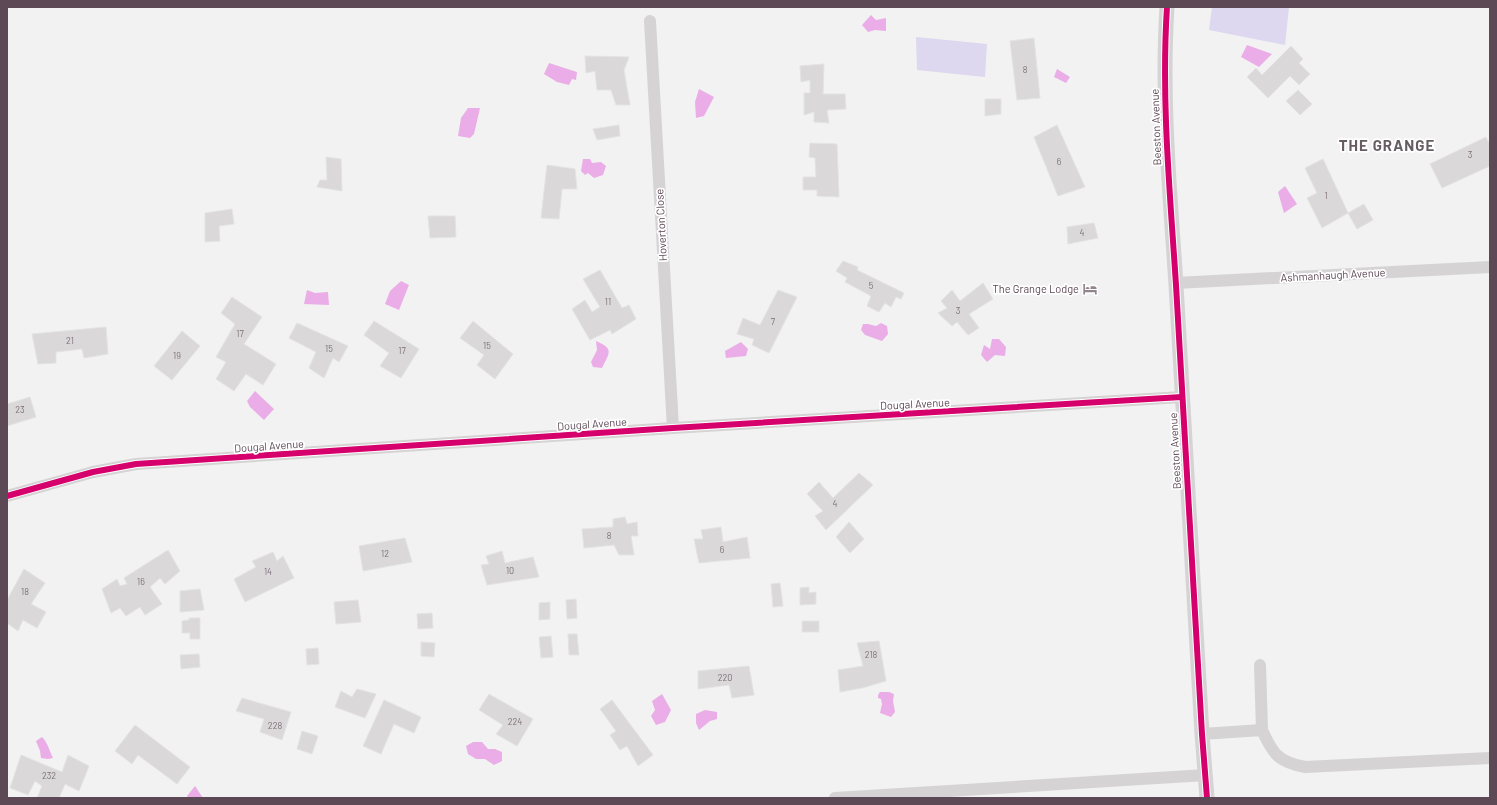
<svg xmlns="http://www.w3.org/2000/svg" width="1497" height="805" font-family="Barlow,sans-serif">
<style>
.green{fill:#ddd7ef}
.water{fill:#ebade7}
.building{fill:#dad8d9;stroke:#e4e3e3}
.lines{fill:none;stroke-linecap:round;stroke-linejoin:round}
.minor{stroke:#d6d3d5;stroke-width:12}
.tertiary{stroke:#d6d3d5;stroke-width:15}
.cycleway-casing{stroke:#fff;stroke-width:8}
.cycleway{stroke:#d6006c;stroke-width:6}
.labels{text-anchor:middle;stroke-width:3.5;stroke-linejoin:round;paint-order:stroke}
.number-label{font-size:9px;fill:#7e6f79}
.street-label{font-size:11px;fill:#5d4956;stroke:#fff}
.poi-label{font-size:11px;fill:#5d4956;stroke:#fff;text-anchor:end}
.district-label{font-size:15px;font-weight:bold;letter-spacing:1px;fill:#655d62;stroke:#fff}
</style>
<rect width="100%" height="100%" fill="#f1f2f1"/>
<!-- green -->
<g class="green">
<path d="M1212,7H1289L1285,45L1209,30Z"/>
<path d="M916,37L987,44L985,77L917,70Z"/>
</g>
<!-- water -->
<g class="water">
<path d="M871,15L876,20L886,18V31L875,30L868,32L862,25Z"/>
<path d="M1247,45L1272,54L1259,67L1241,57Z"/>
<path d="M549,63L577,72L576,80L572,79L569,85L557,82L544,74Z"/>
<path d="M1057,69L1070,77L1066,83L1054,77Z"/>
<path d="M699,89L714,97L704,116L696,118L695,102Z"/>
<path d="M468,108H480L474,134L470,138L458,136L461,118Z"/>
<path d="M583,159H590L592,163L601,162L606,166L603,175L594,178L588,173L585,175L581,171Z"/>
<path d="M1285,186L1297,204L1284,213L1278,192Z"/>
<path d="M401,281L409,285L399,310L385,304L390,291Z"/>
<path d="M307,290L315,293L328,292L329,305L304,304Z"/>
<path d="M881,323L887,326L888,334L882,341L865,335L861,330L863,324H868L876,326Z"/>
<path d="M992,339H999L1006,347L1005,356L995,355L987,362L981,355L984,345L990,349Z"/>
<path d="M596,341C614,349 610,352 602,368L593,367L591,362L597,350Z"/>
<path d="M741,342L748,349L746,356L726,358L725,351Z"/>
<path d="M255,391L274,409L264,420L250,407L247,401Z"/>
<path d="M880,692H889L894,694L893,701L895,712L891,717L880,713L882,704L881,699L878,698V695Z"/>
<path d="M662,694L671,710L665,722L656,725L651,716L655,710L652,701Z"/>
<path d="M705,710L717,712V719L710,721L699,730L696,723V714Z"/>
<path d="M42,737C48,743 49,750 53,758L48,759L41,758L40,751L36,741Z"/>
<path d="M473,742H482L488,749H495L502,752V761L494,765L485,759H476L468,754L466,746Z"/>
<path d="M195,786L203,798H188L187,796Z"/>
</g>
<!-- building -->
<g class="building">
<path d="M1034,38L1040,98L1017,100L1010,41Z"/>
<path d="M1291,46L1303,59L1299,63L1310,74L1299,85L1290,76L1268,98L1247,77L1256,68L1262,75Z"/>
<path d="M585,56L629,57L624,70L630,105H616L611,90H597L595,71L586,73Z"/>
<path d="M824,64L823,94H845L846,109L827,110L829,123L814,122V112L804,115V93H810V80L801,82L800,66Z"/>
<path d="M1298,90L1312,104L1300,115L1286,101Z"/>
<path d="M985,99H1001V114L985,116Z"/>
<path d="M619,125L620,136L597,140L593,129Z"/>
<path d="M1057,125L1085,187L1058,196L1034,137Z"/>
<path d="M1486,137L1490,145V166L1442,188L1430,164Z"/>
<path d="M810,143L837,144L839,197L817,196V190H803V177H816L815,158L809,157Z"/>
<path d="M326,157L341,159L342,191L317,187L320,180H327Z"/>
<path d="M1323,159L1348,213L1322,228L1307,198L1317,193L1305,168Z"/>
<path d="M547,165L575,169L577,189H562L559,219L541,218Z"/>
<path d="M1364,204L1373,220L1357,229L1348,213Z"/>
<path d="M232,209L234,224L219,226L220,241L205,242V213Z"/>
<path d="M428,216H455L456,237L430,238Z"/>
<path d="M1094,223L1098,238L1068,244L1067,227Z"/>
<path d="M843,261L858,267L857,270L904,293L901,299L896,297L891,307L885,303L879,312L867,306L871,296L845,282L847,278L836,271Z"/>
<path d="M600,270L622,308L629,305L636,319L612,334L610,330L590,340L572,309L585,300L592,312L600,307L583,279Z"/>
<path d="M983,283L993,299L969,314L979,328L968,335L957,322L952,326L938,313L947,308L941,301L952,290L960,301Z"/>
<path d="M778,290L797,297L769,353L752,345L754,339L737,334L743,318L760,325Z"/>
<path d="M232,297L262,317L244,344L276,364L263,385L246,374L234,391L216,379L226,362L216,357L235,324L221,313Z"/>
<path d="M374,321L419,349L401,378L380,366L389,353L364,335Z"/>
<path d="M473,321L513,354L495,379L477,365L484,355L460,338Z"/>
<path d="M297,323L348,346L339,362L333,358L324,378L309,368L316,352L289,338Z"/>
<path d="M106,327L108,354L84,358L82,349L56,352V363L38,364L32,334Z"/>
<path d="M182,331L200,346L172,380L154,366Z"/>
<path d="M30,397L36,417L7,426V404Z"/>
<path d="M859,473L873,485L826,530L815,516L823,511L807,494L819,482L833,498Z"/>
<path d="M625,517L627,524L637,522L638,536H631L634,555H619L614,545L584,548L582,529L613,527V519Z"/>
<path d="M849,522L864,539L850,553L836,537Z"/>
<path d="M721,527L723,542L747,537L750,558L699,563L694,539H703L701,530Z"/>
<path d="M405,538L412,562L363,571L359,546Z"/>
<path d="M168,550L180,571L165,584L160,578L150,587L162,604L145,615L140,607L126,616L120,608L111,613L102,589L117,579L120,586L127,584L124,578Z"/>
<path d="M502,551L505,563L533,557L539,577L487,585L481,565L489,564L486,556Z"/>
<path d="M273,552L277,561L283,556L294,578L245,602L234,579L256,567L252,561Z"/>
<path d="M24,569L45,583L31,604L46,612L37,628L23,620L18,631L7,623V600Z"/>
<path d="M780,583L783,606L773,607L771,584Z"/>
<path d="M809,587V593L816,592V604L800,605V588Z"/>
<path d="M200,589L204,610L180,612V591Z"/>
<path d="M576,599L577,618L567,619L566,600Z"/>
<path d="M358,600L361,622L336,624L334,602Z"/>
<path d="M550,602V619L539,620V603Z"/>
<path d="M432,613L433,628L418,629L417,614Z"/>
<path d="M189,618H200V639H190V633H182V621L189,620Z"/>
<rect x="802" y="621" width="17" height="11"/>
<path d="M568,634H577L579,655H569Z"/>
<path d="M551,636L553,657L541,658L539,637Z"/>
<path d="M879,641L886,681L862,688L840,692L838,670L863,666L857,643Z"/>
<path d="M421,642L435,643L434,657L421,656Z"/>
<path d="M318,648L319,664L307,665L306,649Z"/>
<path d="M199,654L200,667L181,669L180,655Z"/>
<path d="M749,666L754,695L732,698L729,685L698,689V671Z"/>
<path d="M357,689L376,694L365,718L335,707L341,691L352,697Z"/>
<path d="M489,694L533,719L517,746L496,734L503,725L479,710Z"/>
<path d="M242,698L291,712L282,740L260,732L264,719L236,711Z"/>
<path d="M384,700L421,717L414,733L394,724L381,754L363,746Z"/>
<path d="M612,700L653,755L638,766L627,746L620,750L610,735L616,731L600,709Z"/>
<path d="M135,725L190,767L177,784L138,755L132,764L115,751Z"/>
<path d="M302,731L318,736L312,754L297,749Z"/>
<path d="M21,755L62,772L68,755L89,766L79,791L65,784L59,798H37L42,786L35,781L28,795L10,788Z"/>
</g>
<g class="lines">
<!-- minor -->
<g class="minor">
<path d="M650,21L673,428"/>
<path d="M1176,283L1490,267"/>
<path d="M7,496L93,472L136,464L673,428L1182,397"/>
<path d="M1260,665L1262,730"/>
<path d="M1202,734L1262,730C1273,754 1278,762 1305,767L1490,758"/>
<path d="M835,798L1206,775"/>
</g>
<!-- tertiary -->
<path class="tertiary" d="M1167,7C1161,100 1170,192 1176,285C1185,434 1193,584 1202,734L1207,798"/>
<defs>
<g id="cycleway">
<path d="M1167,7C1161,100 1170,192 1176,285C1185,434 1193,584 1202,734L1207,798"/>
<path d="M7,496L93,472L136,464L673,428L1182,397"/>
</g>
</defs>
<!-- cycleway casing -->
<use href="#cycleway" class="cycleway-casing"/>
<!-- cycleway -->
<use href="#cycleway" class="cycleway"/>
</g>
<!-- icons -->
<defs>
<symbol id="hotel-bare" viewBox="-9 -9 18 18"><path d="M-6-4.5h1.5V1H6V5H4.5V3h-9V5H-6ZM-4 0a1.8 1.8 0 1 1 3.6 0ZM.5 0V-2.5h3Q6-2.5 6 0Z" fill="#91848c" stroke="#fff" stroke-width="2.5" paint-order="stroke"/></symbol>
</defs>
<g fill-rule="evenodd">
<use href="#hotel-bare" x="1080" y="279" width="20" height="20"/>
</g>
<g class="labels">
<!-- number labels -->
<g class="number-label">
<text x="1025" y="73">8</text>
<text x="1470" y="158">3</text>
<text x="1059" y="165">6</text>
<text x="1326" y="199">1</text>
<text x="1082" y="236">4</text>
<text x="871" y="289">5</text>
<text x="608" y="305">11</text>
<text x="958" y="314">3</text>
<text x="773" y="325">7</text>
<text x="240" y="337">17</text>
<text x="70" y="344">21</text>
<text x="487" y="349">15</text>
<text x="329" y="352">15</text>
<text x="402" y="354">17</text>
<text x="177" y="359">19</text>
<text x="20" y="413">23</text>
<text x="835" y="507">4</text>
<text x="609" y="539">8</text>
<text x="722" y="553">6</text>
<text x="385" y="557">12</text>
<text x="510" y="574">10</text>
<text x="268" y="575">14</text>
<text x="141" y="585">16</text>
<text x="25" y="595">18</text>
<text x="871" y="658">218</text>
<text x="725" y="681">220</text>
<text x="515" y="725">224</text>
<text x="275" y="729">228</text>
<text x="49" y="779">232</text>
</g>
<!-- street labels -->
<g class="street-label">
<text transform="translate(1156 127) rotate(-92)" y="4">Beeston Avenue</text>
<text transform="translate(661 225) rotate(-93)" y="4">Hoverton Close</text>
<text transform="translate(1333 275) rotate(-3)" y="4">Ashmanhaugh Avenue</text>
<text transform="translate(915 404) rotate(-3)" y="4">Dougal Avenue</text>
<text transform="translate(592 424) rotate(-4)" y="4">Dougal Avenue</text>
<text transform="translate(269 446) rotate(-4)" y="4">Dougal Avenue</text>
<text transform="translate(1175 451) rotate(-93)" y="4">Beeston Avenue</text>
</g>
<!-- poi labels -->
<g class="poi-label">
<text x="1079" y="293">The Grange Lodge</text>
</g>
<!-- district labels -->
<g class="district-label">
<text x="1387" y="151">THE GRANGE</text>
</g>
</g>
<!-- border -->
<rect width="1497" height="805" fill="none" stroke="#5d4956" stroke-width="16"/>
</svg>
